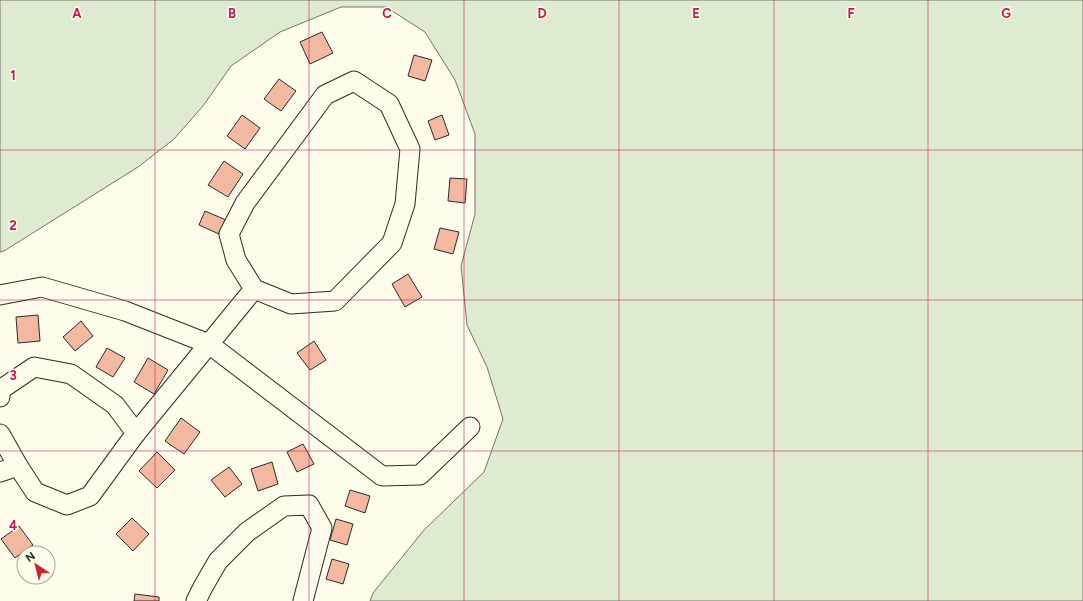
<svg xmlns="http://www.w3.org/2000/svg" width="1083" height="601" font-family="Figtree,sans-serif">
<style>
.green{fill:#deebd1;stroke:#74746e}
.building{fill:#f2b8a0;stroke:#2b2b2b}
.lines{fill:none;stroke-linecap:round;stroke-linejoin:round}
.minor-casing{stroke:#2b2b2b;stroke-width:21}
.minor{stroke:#fdfbea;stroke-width:19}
.grid{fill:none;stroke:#c2185b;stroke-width:1;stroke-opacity:0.55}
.grid-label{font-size:13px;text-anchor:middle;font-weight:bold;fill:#c2185b;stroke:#fdfbea;stroke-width:3;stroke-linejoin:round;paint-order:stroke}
</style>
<rect width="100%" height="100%" fill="#fdfbea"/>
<!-- green -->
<path class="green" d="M0,0H1083V601H370L373,593L424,530L484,472L503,419L487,367L467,325L461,266L475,214V134L455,80L425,32L386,7H341L280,32L231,66L203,106L174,139L138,167L4,251L0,252Z"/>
<!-- building -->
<g class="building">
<path d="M322,32L333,53L310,64L300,42Z"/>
<path d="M414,55L432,60L425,81L408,76Z"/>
<path d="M279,79L296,91L281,111L264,99Z"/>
<path d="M242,115L260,128L245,149L227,136Z"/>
<path d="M442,115L449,135L435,140L428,121Z"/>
<path d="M224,161L243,174L228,197L208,185Z"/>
<path d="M450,178L467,179L465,203L448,201Z"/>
<path d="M205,211L226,220L219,234L199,225Z"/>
<path d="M440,228L459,232L453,254L434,249Z"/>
<path d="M408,274L422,297L405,307L392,284Z"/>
<path d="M38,315L40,341L18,343L16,317Z"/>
<path d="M81,321L93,336L75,351L63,337Z"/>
<path d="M314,341L326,360L310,370L297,353Z"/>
<path d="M107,348L125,358L113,377L96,367Z"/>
<path d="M148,358L168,370L154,394L134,382Z"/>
<path d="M181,418L200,432L184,454L165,441Z"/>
<path d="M303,444L314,464L297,472L287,452Z"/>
<path d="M157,452L175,470L157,488L139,471Z"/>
<path d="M272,462L278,484L258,491L251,469Z"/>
<path d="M229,467L242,484L225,497L211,480Z"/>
<path d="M350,490L370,496L365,513L345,506Z"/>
<path d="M132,518L149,534L133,551L116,534Z"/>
<path d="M336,519L353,524L347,545L330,540Z"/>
<path d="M19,526L33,545L15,558L1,539Z"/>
<path d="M332,559L349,564L343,584L326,579Z"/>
<path d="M135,594L159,597V601H134Z"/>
</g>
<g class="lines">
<defs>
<g id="minor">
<path d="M354,81L389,104L410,149L405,204L392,243L335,301L291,304L254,289L236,260L229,234L245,203L325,95Z"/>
<path d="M0,295L42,287L125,311L209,344L382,476L420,475L470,427"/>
<path d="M0,397V390L34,367L71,374L115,405L136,433L254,289"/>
<path d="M0,434L18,466L0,472"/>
<path d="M18,466L35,492L67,505L90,496L136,433"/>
<path d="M196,601L203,587L218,561L247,532L284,506L309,505L322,528L303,601"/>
</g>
</defs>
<!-- minor casing -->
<use href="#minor" class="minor-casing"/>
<!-- minor -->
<use href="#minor" class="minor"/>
</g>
<!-- grid -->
<path class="grid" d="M155,0V601M309,0V601M464,0V601M619,0V601M774,0V601M928,0V601M0,150H1083M0,300H1083M0,451H1083"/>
<g class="grid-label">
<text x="77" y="18">A</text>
<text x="232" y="18">B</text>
<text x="387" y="18">C</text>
<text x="542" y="18">D</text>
<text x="696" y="18">E</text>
<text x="851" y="18">F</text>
<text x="1006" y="18">G</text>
<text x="13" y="80">1</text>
<text x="13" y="230">2</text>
<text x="13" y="380">3</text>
<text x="13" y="530">4</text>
</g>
<!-- north arrow -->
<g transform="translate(36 565) rotate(325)"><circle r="19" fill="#fdfbea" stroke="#a9a89e"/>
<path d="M0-3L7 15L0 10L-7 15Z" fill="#c62828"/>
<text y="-6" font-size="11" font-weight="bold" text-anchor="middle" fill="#2b2b2b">N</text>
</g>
</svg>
